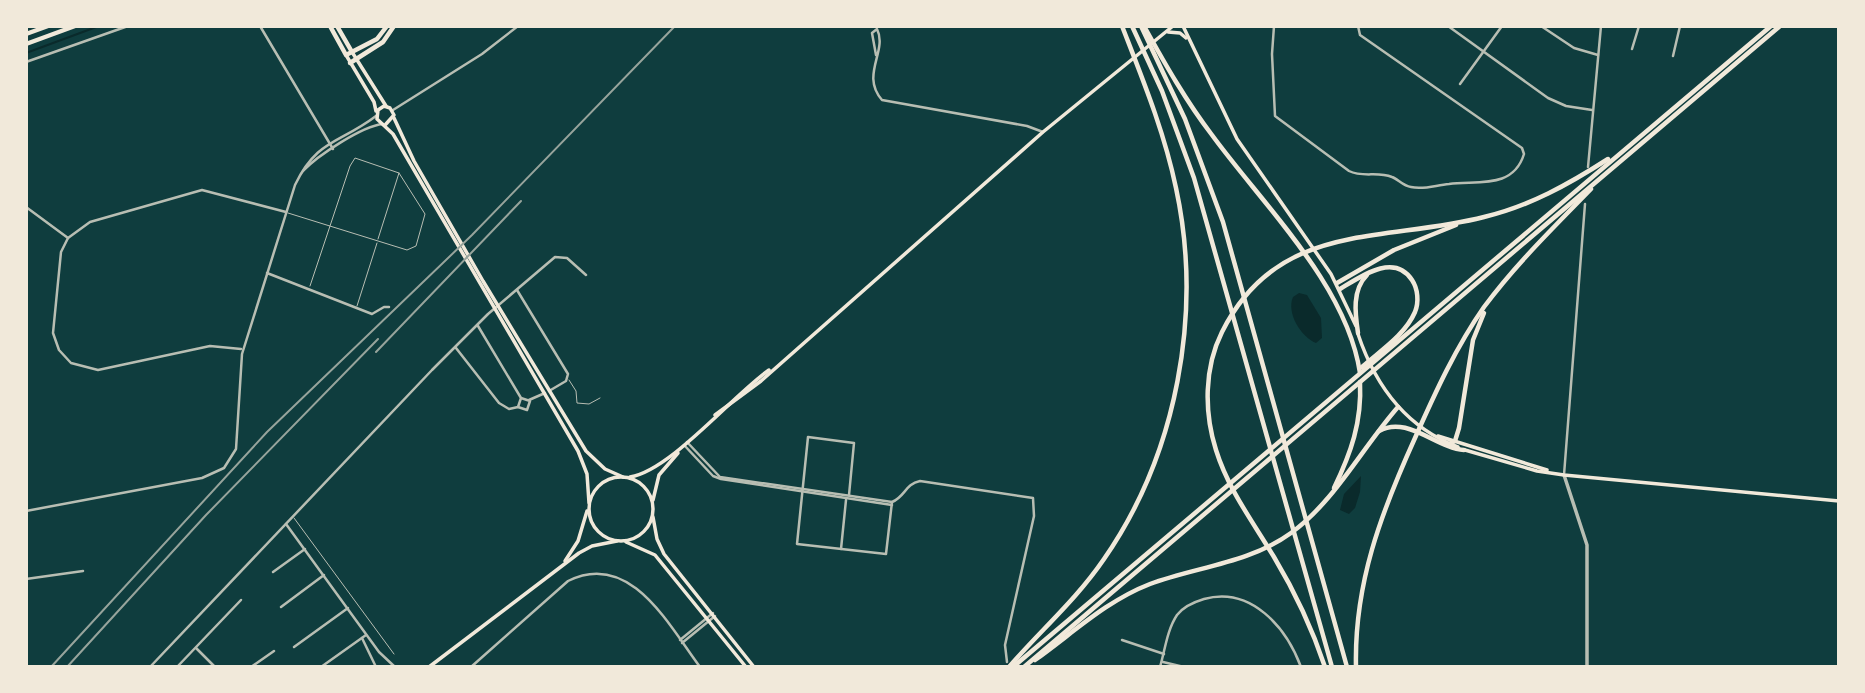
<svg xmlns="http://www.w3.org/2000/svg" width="1865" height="693" font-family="Raleway,sans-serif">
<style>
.water{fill:#0a2a2b}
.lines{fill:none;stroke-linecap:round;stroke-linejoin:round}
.stream{stroke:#0a2a2b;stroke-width:2}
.service{stroke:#b8beb3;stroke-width:1}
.minor{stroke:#b8beb3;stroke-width:2.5}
.tertiary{stroke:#b8beb3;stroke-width:3.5}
.secondary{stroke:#f1e9da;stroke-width:3.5}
.motorway{stroke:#f1e9da;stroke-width:4.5}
.rail{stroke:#97a49c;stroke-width:2}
</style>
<rect width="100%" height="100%" fill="#0f3d3e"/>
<!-- water -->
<g class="water">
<path d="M1299,293L1307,295L1321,318L1322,338L1316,343C1301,337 1286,313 1293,297Z"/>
<path d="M1361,476L1360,492L1355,508L1349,514L1340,510L1344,494Z"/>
</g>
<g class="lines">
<!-- stream -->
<path class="stream" d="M26,53L99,26"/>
<!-- service -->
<g class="service">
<path d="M288,213L407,250L416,246L425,214L399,173L355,158L350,166L310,286"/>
<path d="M378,239L399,173"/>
<path d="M357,306L377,243"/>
<path d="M569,380L576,391L577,403L589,404L600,398"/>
<path d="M294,518L394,654"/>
</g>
<!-- minor -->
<g class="minor">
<path d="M260,26L333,149"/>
<path d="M1274,26L1272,54L1275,116L1349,171C1363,178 1377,171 1392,177C1398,179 1403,186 1411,187C1424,190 1436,185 1449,184C1476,180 1513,190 1524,154L1522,148L1360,35L1358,26"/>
<path d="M1448,26L1548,98L1566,106L1592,110"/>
<path d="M1541,26L1574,48L1598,55"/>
<path d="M1632,49L1639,26"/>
<path d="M876,55L872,33L877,29C888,51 860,75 882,100L1027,126L1043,132"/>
<path d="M1673,56L1680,26"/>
<path d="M26,62L128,26"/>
<path d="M1460,84L1502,26"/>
<path d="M393,110L482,54L518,26"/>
<path d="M1588,167L1601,26"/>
<path d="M303,171C317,156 362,126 383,124"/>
<path d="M26,207L68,238"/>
<path d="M267,273L372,314L384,307H389"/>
<path d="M517,290L568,374L566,381L549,391"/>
<path d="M478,326L521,398L518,407L527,410L530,401L521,398"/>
<path d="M456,348L499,403L509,409L518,407"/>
<path d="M241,349L210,346L98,370L71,363L59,350L53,333L61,252L68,238L90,222L202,190L286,212"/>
<path d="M529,400L545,393"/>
<path d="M687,442L720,477L892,502C905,497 905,484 920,481L1033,498L1034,516L1005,645L1007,662"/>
<path d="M684,445L713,476L721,479L892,505"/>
<path d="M1564,475L1585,204"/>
<path d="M849,495L854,443L808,437L797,544L886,554L892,502"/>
<path d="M26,511L202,478L224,468L236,449L242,354L295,185C317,139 339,144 376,116"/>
<path d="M286,524L379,652L395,667"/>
<path d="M841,549L846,500"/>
<path d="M273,572L305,549"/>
<path d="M26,579L83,571"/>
<path d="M281,607L324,575"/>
<path d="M362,638L376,667"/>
<path d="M680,640L713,613"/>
<path d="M1122,640L1164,654"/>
<path d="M682,643L715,616"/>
<path d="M294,647L348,608"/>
<path d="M196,648L215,667"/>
<path d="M1163,662L1184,667"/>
<path d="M150,667L432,370L488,314L555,257L567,258L586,275"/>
<path d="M177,667L241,600"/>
<path d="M251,667L274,651"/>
<path d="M321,667L366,635"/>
<path d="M471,667L568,581C630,550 668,624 700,667"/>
<path d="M1160,667C1165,650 1167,630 1177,615C1183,607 1194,602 1204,599C1251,586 1286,627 1301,667"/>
</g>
<!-- tertiary -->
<path class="tertiary" d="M1564,475L1587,545V667"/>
<!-- secondary -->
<g class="secondary">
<path d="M1183,26L1237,139L1331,274L1356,326"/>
<path d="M1168,32L1180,33L1186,38"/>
<path d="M352,52L386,106"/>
<path d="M346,55L374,102L376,111"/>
<path d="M394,118L414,161L483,281L586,451L605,469L623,477"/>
<path d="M386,124L394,115L390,108L384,106L378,110L377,119L393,134L578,451L587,474L589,503"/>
<path d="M1358,334C1375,385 1405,427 1458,447"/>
<path d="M715,415L761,381L1043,132L1173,26"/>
<path d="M1438,436L1547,470"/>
<path d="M1465,450L1537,471L1564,475L1839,501"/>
<circle cx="621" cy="509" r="32"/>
<path d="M630,477C671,470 731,397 769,370"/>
<path d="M653,500L659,475L678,453"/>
<path d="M653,517L657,539L664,554L754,667"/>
<path d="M626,542L655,555L746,667"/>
<path d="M565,561L578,541L587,511"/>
<path d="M429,667L579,553L592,546L617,541"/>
</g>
<!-- motorway -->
<g class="motorway">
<path d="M330,26L346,55L377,39L387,26"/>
<path d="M337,26L352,52"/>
<path d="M1132,26L1162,91L1194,178L1332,667"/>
<path d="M1141,26L1185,119L1223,222L1347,667"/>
<path d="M1144,26C1165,64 1186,101 1212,135C1263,205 1347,285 1360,373"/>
<path d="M26,34L48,26"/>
<path d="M26,44L75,26"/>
<path d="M350,63L383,42L394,26"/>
<path d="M1337,283L1394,250L1456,225"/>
<path d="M1340,289C1360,277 1394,252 1412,280C1418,289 1419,302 1415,312C1405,335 1380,351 1362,367"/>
<path d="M1358,333C1355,313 1352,290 1367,275"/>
<path d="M1379,431C1407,415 1436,448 1464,450"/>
<path d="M1449,444L1455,441L1459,428L1473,340L1484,313"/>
<path d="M1334,488C1351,453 1362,422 1360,382"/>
<path d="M1035,660C1073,633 1106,601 1150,584C1196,567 1250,563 1291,533C1335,501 1362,448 1398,407"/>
<path d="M1009,667C1041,630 1076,600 1104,559C1177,454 1203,313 1176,188C1164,131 1143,80 1122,26"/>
<path d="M1013,667L1771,26"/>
<path d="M1024,667L1780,26"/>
<path d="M1325,667C1312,628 1295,592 1274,557C1253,522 1228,489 1216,450C1204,412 1204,368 1222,332C1278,220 1383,243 1484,217C1530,206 1569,184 1608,159"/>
<path d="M1356,667C1354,584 1381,513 1415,438C1435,393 1456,347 1484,307C1516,264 1554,227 1591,189"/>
</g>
<!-- rail -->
<g class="rail">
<path d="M376,352L521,201"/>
<path d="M51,667L267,432L472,235L675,26"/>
<path d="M67,667L206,515L378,339"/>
</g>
</g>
<!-- border -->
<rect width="1865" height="693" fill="none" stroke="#f1e9da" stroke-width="56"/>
</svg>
